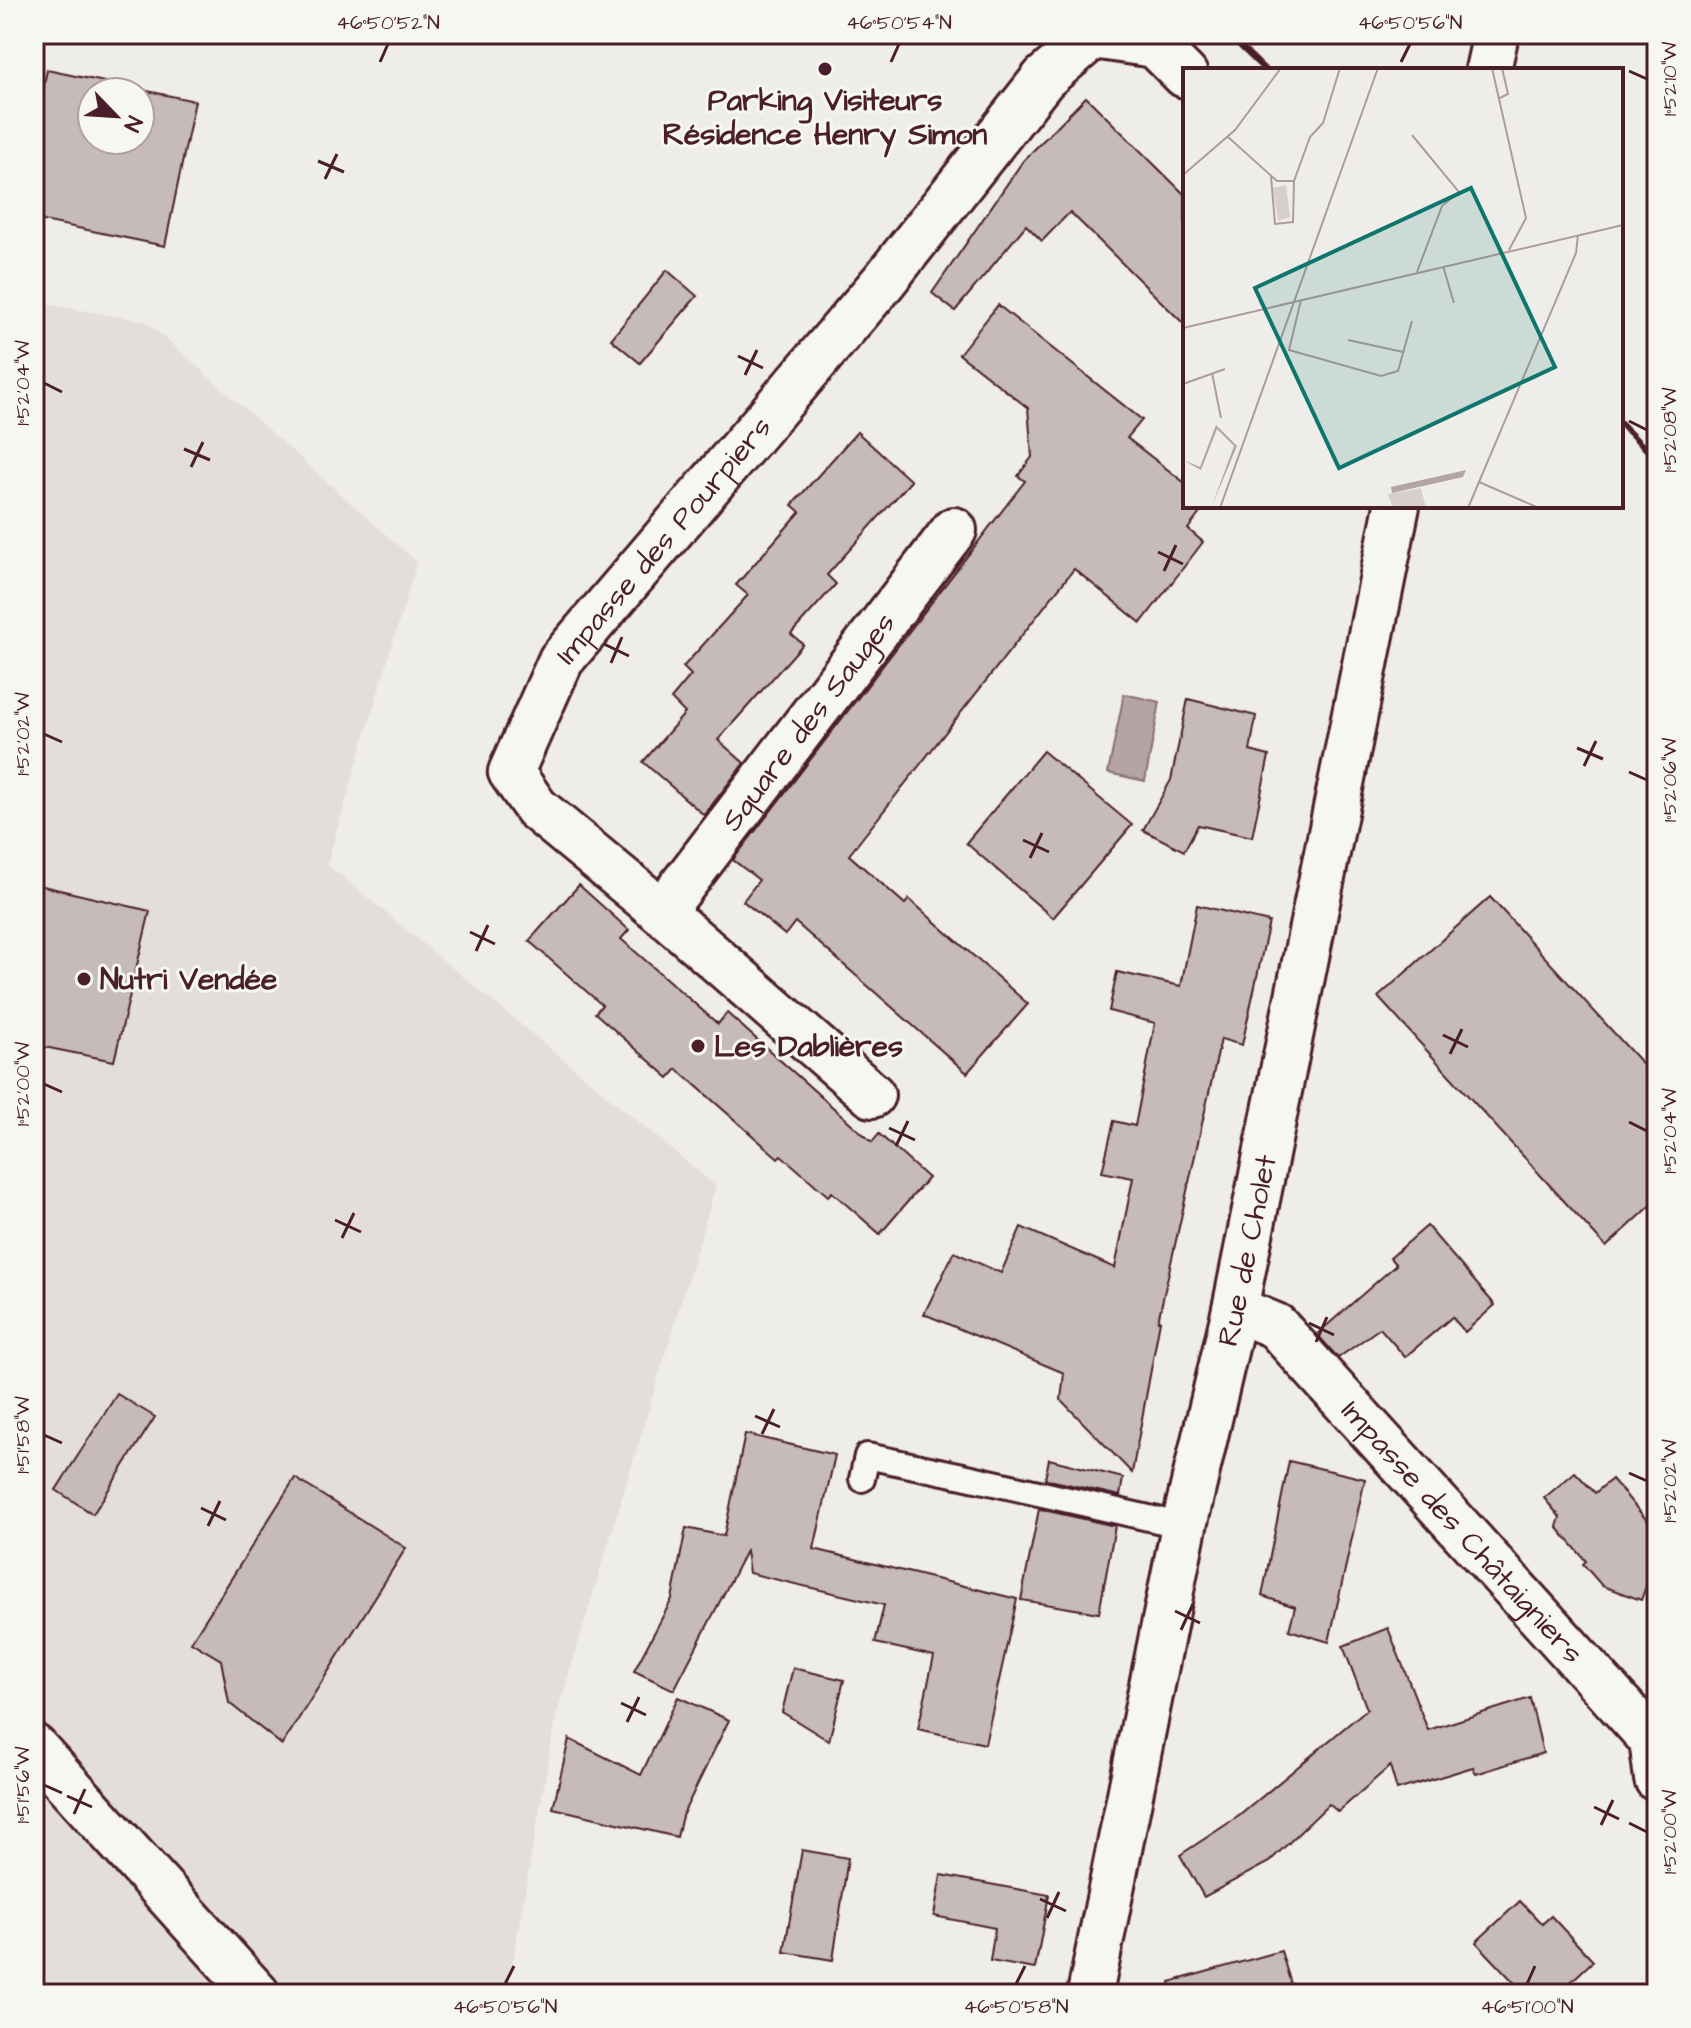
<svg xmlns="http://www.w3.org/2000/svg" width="1691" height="2028" font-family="'Architects Daughter',sans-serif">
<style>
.built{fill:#e3dedc}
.water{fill:#b4a4a5;stroke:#8a6f74;stroke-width:2}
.building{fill:#c6babb;stroke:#4a1f2b;stroke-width:2;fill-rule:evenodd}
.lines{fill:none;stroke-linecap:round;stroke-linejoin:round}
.service-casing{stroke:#4a1f2b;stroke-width:30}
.minor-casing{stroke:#4a1f2b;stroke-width:50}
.secondary-casing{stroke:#4a1f2b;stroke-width:50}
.service{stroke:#f6f6f2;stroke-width:24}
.minor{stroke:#f6f6f2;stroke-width:44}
.secondary{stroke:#f6f6f2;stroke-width:44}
.rail{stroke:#4a1f2b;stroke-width:6}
.ticks{fill:none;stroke:#4a1f2b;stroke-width:3}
.poi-dot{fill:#4a1f2b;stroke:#f6f6f2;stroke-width:3}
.labels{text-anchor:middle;stroke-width:6;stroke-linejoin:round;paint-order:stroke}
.poi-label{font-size:30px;font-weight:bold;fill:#4a1f2b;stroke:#f6f6f2;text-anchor:start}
.street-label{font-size:30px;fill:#4a1f2b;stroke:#f6f6f2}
.inset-road{fill:none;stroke:#ad9b9e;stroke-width:2}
.view{fill:#0f766e;fill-opacity:0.15;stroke:#0f766e;stroke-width:4}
.inset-edge{fill:none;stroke:#4a1f2b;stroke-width:4}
.neatline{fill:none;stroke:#4a1f2b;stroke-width:3}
.ticks-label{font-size:20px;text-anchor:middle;fill:#4a1f2b}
</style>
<rect width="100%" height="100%" fill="#efedea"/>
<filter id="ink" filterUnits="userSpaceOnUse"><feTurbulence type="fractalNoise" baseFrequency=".0125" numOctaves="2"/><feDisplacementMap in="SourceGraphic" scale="16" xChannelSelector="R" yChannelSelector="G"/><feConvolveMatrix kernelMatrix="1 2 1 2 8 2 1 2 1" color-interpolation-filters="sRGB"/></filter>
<g filter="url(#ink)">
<!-- built -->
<path class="built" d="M34,302L146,321L417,562L327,864L716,1186L556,1717L507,1994H34Z"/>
<!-- water -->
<path class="water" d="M1124,694L1160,702L1145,781L1108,773Z"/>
<!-- building -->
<g class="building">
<path d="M47,70L195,101L165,246L34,219V132ZM92,92H140V140H92Z"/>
<path d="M1086,97L1185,195V325L1070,212L1042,241L1026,225L955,311L932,293L1023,161Z"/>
<path d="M667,270L697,296L640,363L611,339Z"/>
<path d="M998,305L1142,420L1127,438L1185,483V506H1205L1188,529L1203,542L1141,623L1074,569L849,855L905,904L909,899L1028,1004L967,1073L795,922L785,935L743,901L759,880L733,860L1025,481L1018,476L1032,457L1028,408L959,354Z"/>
<path d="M857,432L911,481L827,575L836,584L791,634L803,644L718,740L744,763L704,815L643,762L685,713L671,699L691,675L683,667L748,595L736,585L800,512L792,505Z"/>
<path d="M1188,699L1256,716L1250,751L1269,756L1252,837L1198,825L1184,851L1143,830L1171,780Z"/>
<path d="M1043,751L1132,825L1053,918L966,843Z"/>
<path d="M34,884L150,911L114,1061L34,1045Z"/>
<path d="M579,885L629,930L621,939L718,1024L727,1013L872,1142L879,1134L928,1178L880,1234L832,1192L828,1196L781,1155L778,1158L677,1069L669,1078L595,1013L602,1005L529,941Z"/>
<path d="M1490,897L1657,1080V1200L1606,1247L1378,997Z"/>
<path d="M1197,905L1269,922L1242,1045L1221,1039L1158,1321H1160L1132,1473L1061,1400L1064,1373L924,1314L954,1252L1001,1273L1021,1227L1115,1268L1133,1178L1102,1172L1114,1121L1135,1126L1155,1023L1109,1011L1117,972L1181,986Z"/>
<path d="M1427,1226L1495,1305L1465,1332L1452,1317L1405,1357L1380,1328L1338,1358L1317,1334L1396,1265L1390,1258Z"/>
<path d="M117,1394L155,1417L93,1514L56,1490Z"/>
<path d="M745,1434L835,1455L814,1549L1017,1599L985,1744L918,1729L934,1656L875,1643L884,1605L749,1573L746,1551L674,1690L634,1671L672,1599L686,1528L724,1536Z"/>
<path d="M1049,1459L1123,1478L1120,1496L1045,1479Z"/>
<path d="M1289,1461L1365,1479L1329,1642L1289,1630L1295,1607L1262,1596Z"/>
<path d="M1575,1472L1595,1493L1612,1479L1657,1532V1556L1641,1600L1602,1586L1583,1564L1586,1561L1557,1527L1560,1517L1544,1498Z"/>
<path d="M295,1478L406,1548L282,1745L229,1703L221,1660L191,1642Z"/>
<path d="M1039,1509L1115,1526L1099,1613L1021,1600Z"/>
<path d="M1388,1628L1428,1730L1530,1698L1543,1753L1476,1774L1473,1767L1397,1790L1390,1766L1338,1812L1329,1804L1269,1862L1204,1897L1180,1855L1239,1816L1367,1709L1343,1646Z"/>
<path d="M793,1668L844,1680L829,1741L782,1712Z"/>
<path d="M678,1697L729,1720L682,1816L677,1837L553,1808L569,1739L641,1775Z"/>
<path d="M802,1850L848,1858L833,1960L784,1952Z"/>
<path d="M941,1875L1049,1895L1035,1969L990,1961L995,1928L934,1916Z"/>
<path d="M1520,1901L1542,1924L1551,1916L1593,1961L1558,1994H1525L1476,1942Z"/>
<path d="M1281,1951L1294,1994H1172L1170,1982Z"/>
</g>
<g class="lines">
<defs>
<path id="service" d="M862,1479L867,1456L963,1476L1184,1526"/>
<g id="minor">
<path id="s1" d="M662,912L954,530"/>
<path id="s2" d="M872,1095L662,912L536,808L511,772L561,660L884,281L1044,78L1093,36L1155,45L1185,75"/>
<path id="s3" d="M1235,1309L1276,1326L1652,1740L1657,1779"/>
<path d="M34,1747L257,1994"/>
</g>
<g id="secondary">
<path d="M1488,70L1496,34"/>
<path id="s4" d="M1090,1994L1184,1526L1235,1309L1397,506"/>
</g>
</defs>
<!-- service casing -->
<use href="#service" class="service-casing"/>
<!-- minor casing -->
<use href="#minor" class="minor-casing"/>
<!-- secondary casing -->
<use href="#secondary" class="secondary-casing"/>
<!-- service -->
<use href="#service" class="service"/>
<!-- minor -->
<use href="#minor" class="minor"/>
<!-- secondary -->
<use href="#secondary" class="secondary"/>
<!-- rail -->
<g class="rail">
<path d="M1228,34L1265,70"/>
<path d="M1621,424L1657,460"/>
</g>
</g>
</g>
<!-- ticks -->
<path class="ticks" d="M380,62L388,44M891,62L899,44M1401,62L1410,44M1629,71L1647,79M318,161L344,172M325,179L337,154M738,356L763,368M745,375L757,350M44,383L62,392M1629,421L1647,430M184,449L210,460M191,467L203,442M1158,552L1183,564M1164,571L1176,545M604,644L629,656M611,663L622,637M44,734L62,742M1577,748L1603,759M1584,766L1596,741M1629,772L1647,780M1023,840L1049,852M1030,858L1042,833M470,932L495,944M476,951L488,925M1443,1035L1468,1047M1450,1054L1462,1029M44,1084L62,1092M1629,1122L1647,1131M889,1128L915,1140M896,1146L908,1121M335,1220L361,1232M342,1238L354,1213M1309,1323L1334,1335M1316,1342L1327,1317M755,1416L780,1427M762,1434L774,1409M44,1435L62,1443M1629,1473L1647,1481M201,1508L226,1520M208,1526L220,1501M1175,1611L1200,1623M1181,1630L1193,1604M621,1703L646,1715M627,1722L639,1697M44,1785L62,1793M67,1796L92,1807M1594,1807L1619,1819M74,1814L85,1789M1629,1823L1647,1832M1601,1825L1613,1800M1040,1899L1066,1911M1047,1918L1059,1892M505,1984L514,1966M1016,1984L1025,1966M1527,1984L1535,1966"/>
<!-- markers -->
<g class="poi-dot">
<circle cx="825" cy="69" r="8"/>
<circle cx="84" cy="979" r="8"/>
<circle cx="698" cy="1046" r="8"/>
</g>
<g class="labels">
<!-- poi labels -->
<g class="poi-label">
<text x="825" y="110" text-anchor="middle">Parking Visiteurs<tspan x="825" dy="34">Résidence Henry Simon</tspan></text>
<text x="100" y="989">Nutri Vendée</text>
<text x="714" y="1056">Les Dablières</text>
</g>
<!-- street labels -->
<g class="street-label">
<text dy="10" stroke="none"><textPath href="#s2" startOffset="766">Impasse des Pourpiers</textPath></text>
<text dy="10" stroke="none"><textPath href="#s1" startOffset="240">Square des Sauges</textPath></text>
<text dy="10" stroke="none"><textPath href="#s4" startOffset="760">Rue de Cholet</textPath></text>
<text dy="10" stroke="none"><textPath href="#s3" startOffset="322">Impasse des Châtaigniers</textPath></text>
</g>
</g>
<!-- overview -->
<g transform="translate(1183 68)">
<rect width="440" height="440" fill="#efedea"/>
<path d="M103,117L107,149L95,153L90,120ZM238,420L243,440H210L205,426Z" fill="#d7cfce"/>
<path d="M33,357L54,378L28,440L51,378L34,361L18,402L0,392L17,399ZM283,402L280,409L209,425L208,419Z" fill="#b4a4a5"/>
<path class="inset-road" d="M309,0L343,150L326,182M315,31L325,26L319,0M229,67L276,124L259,138L234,204M45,69L94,113H111L127,69L140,55L157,0M0,107L52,62L98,0M88,108L92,156L110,154L111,113M260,198L271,235M118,232L106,282L198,308L215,303L229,253M0,260L440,157M165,272L220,284M29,305L38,350M0,316L42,301M296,414L356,440M37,440L195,0M285,440L393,185L395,167"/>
<path class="view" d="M288,120L372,299L156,400L72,220Z"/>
<rect width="440" height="440" class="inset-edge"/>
</g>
<!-- margin -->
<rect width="1691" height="2028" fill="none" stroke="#f6f6f2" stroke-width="88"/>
<!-- north arrow -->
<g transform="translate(116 116) rotate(115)"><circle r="38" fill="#f6f6f2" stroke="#b1a0a2" stroke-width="2"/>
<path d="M0-6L14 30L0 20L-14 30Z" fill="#4a1f2b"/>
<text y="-12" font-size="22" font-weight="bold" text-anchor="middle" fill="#4a1f2b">N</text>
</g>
<rect x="44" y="44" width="1603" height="1940" class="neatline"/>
<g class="ticks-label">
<text x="388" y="29">46°50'52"N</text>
<text x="899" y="29">46°50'54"N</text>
<text x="1410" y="29">46°50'56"N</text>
<text transform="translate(1669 79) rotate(-90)" y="7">1°52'10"W</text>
<text transform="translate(22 383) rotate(-90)" y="7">1°52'04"W</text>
<text transform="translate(1669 430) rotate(-90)" y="7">1°52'08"W</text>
<text transform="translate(22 734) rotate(-90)" y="7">1°52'02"W</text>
<text transform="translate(1669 780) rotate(-90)" y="7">1°52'06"W</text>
<text transform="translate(22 1084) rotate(-90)" y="7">1°52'00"W</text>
<text transform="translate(1669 1131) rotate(-90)" y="7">1°52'04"W</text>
<text transform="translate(22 1435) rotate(-90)" y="7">1°51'58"W</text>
<text transform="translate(1669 1481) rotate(-90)" y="7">1°52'02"W</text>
<text transform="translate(22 1785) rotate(-90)" y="7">1°51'56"W</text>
<text transform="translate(1669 1832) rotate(-90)" y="7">1°52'00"W</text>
<text x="505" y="2013">46°50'56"N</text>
<text x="1016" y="2013">46°50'58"N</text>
<text x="1527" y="2013">46°51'00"N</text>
</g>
</svg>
